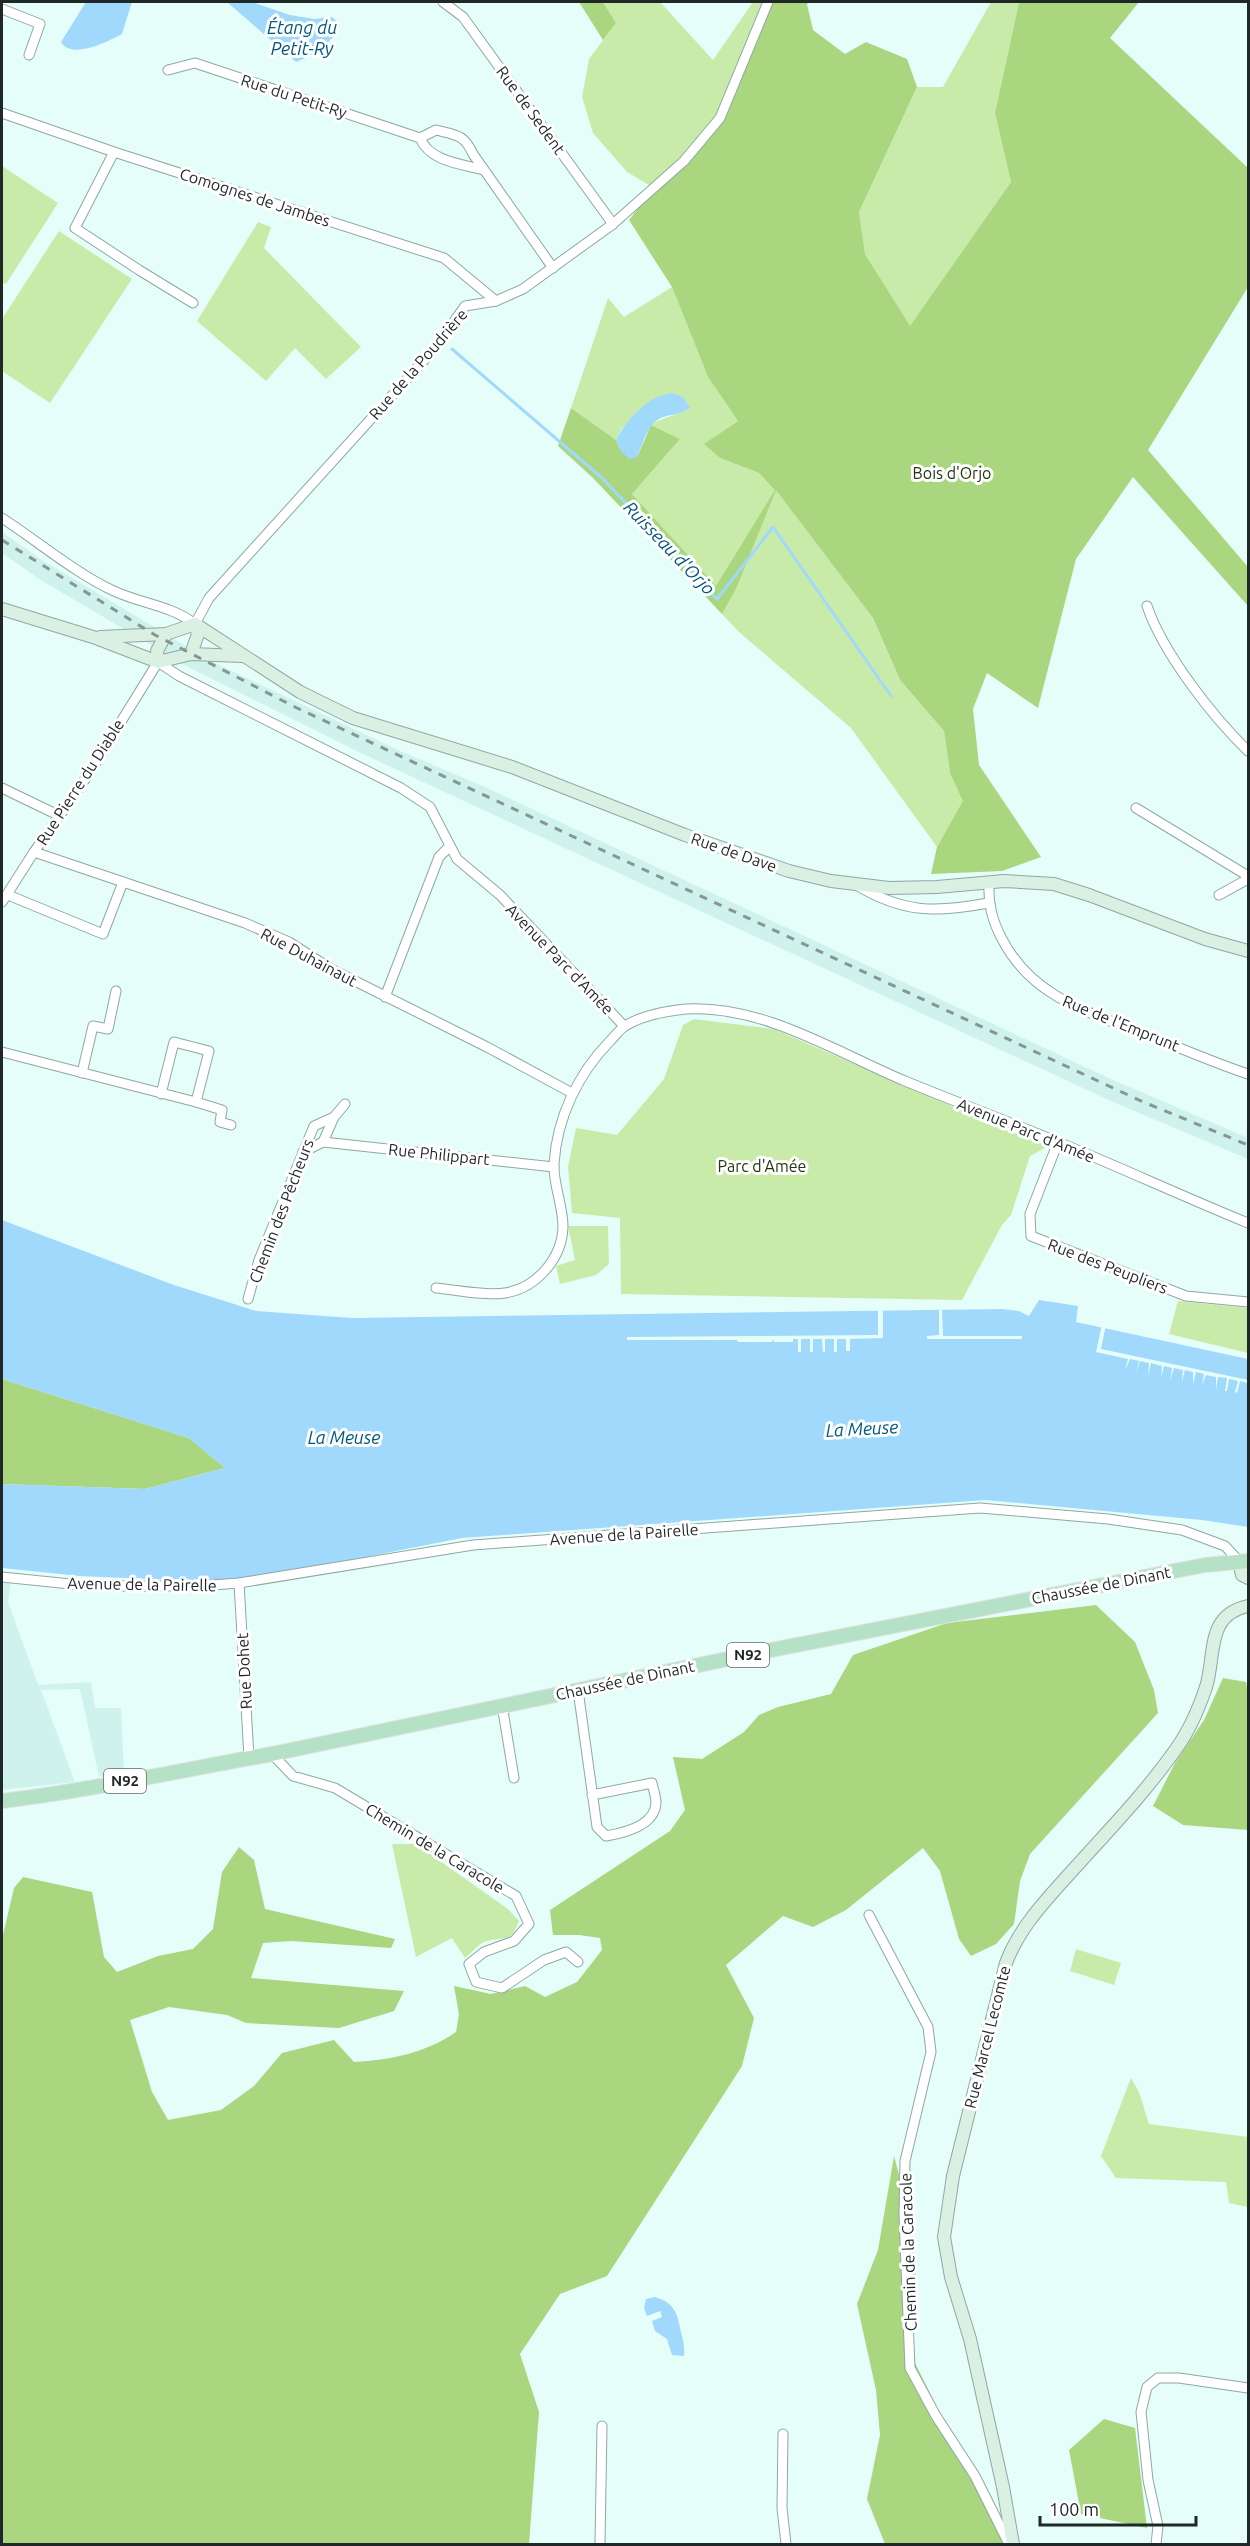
<svg xmlns="http://www.w3.org/2000/svg" width="1250" height="2546" font-family="Ubuntu,sans-serif">
<style>
.built{fill:#d0f2ec}
.green{fill:#c9ebaa}
.forest{fill:#a9d67e}
.water{fill:#a0d9fc}
.pier{fill:#e5fef9}
.lines{fill:none;stroke-linecap:round;stroke-linejoin:round}
.stream{stroke:#a0d9fc;stroke-width:3}
.street-casing{stroke:#90a7a2;stroke-width:11}
.secondary-casing{stroke:#90a7a2;stroke-width:14}
.primary-casing{stroke:#e0e1e1;stroke-width:16}
.street{stroke:#fff;stroke-width:9}
.secondary{stroke:#daf0e3;stroke-width:12}
.primary{stroke:#b5e2c7;stroke-width:14}
.rail{stroke:#859693;stroke-width:3;stroke-dasharray:8 8;stroke-linecap:butt}
.labels{text-anchor:middle;stroke-width:6;stroke-linejoin:round;paint-order:stroke}
.shield{fill:#fff;stroke:#626867;stroke-width:1.5}
.shield-label{font-size:15px;font-weight:bold;fill:#1f2826}
.street-label{font-size:16px;fill:#1f2826;stroke:#fff}
.park-label{font-size:16px;fill:#253712;stroke:#fff}
.water-label{font-size:18px;font-style:italic;fill:#00587d;stroke:#fff}
</style>
<rect width="100%" height="100%" fill="#e5fef9"/>
<!-- built -->
<g class="built">
<path d="M2,532L42,560L211,661L398,750L485,787L1111,1079L1248,1138V1159L1113,1102L612,870L363,754L190,668L39,579L2,553Z"/>
<path d="M2,1581L11,1582L8,1602L38,1685L91,1682L95,1708H121L124,1772L99,1777L80,1689L41,1690L75,1782L2,1790Z"/>
</g>
<!-- green -->
<g class="green">
<path d="M603,2H660L713,60L753,2H768L720,118L654,188L627,172L593,133L582,97L589,59L616,23Z"/>
<path d="M991,2H1019L995,113L1011,182L910,327L865,254L859,212L917,87H943Z"/>
<path d="M2,166L58,203L6,284L2,282Z"/>
<path d="M258,222L271,227L264,248L361,347L326,379L295,348L266,381L197,321Z"/>
<path d="M59,231L132,279L50,403L2,371V319Z"/>
<path d="M672,287L708,377L738,421L705,444L720,458L759,473L776,489L873,618L900,680L944,731L950,773L964,801L937,847L851,728L739,632L722,614L736,589L773,494L716,587L632,494L680,439L651,425C664,416 677,416 690,408L622,428L616,440L571,408L608,298L624,317Z"/>
<path d="M694,1019L774,1029L1011,1132L1044,1144L1045,1148L1030,1156L1011,1215L1002,1225L962,1300L621,1294L620,1218L572,1213L568,1167L576,1128L617,1135L664,1079L683,1025Z"/>
<path d="M568,1226H608L609,1264L596,1275L560,1284L556,1266L575,1260Z"/>
<path d="M1178,1301L1248,1308V1353L1169,1334Z"/>
<path d="M392,1844H416L508,1909L519,1921C510,1946 503,1935 484,1942C478,1945 471,1953 465,1958L452,1938L416,1957Z"/>
<path d="M1076,1949L1121,1963L1114,1985L1070,1971Z"/>
<path d="M1131,2078L1139,2092L1149,2124L1248,2137V2207L1229,2203L1226,2182L1116,2178L1101,2156Z"/>
</g>
<!-- forest -->
<g class="forest">
<path d="M579,2H603L616,23L603,40Z"/>
<path d="M768,2H809L807,4L813,30L845,54L866,42L907,59L917,87L859,212L865,254L910,326L1011,182L995,113L1019,2H1139L1110,38L1248,168V287L1148,450L1248,567V606L1133,477L1076,559L1038,708L987,673L973,709L979,765L1041,857L1002,871L931,874L937,847L963,801L950,773L944,731L900,680L873,618L776,490L736,589L722,614L593,478L558,446L571,408L616,440L621,451L637,457L651,425L680,439L632,494L716,586L775,490L759,473L720,458L704,444L738,421L708,377L672,287L629,220L654,188L720,118Z"/>
<path d="M2,1379L189,1438L225,1468L145,1489L2,1484Z"/>
<path d="M1096,1605L1135,1642L1154,1690L1158,1713L1030,1854L1020,1881L1014,1924L996,1944L971,1956L959,1939L940,1871L923,1848L846,1910L813,1927L783,1916L726,1965L754,2018L742,2066L607,2276L560,2294L520,2354L539,2412L529,2544H2V1939L14,1888L23,1877L92,1892L104,1957L117,1972L158,1956L193,1949L213,1929L222,1872L239,1847L254,1860L265,1909L395,1939L391,1948L291,1941L263,1943L251,1978L404,1991L394,2011L339,2028L246,2023L227,2015L169,2007L130,2020L152,2092L168,2120L221,2110L254,2086L282,2053L334,2040L354,2062C390,2060 426,2053 456,2032L459,2014L454,1986L491,1994L525,1986L545,1997L577,1982L602,1950L600,1938L579,1935H553L550,1910L670,1831L685,1810L673,1757L702,1759L744,1732L759,1715L778,1707L831,1694L853,1655L947,1623Z"/>
<path d="M1223,1678L1246,1682L1248,1696V1830L1183,1825L1153,1806L1175,1763L1204,1720Z"/>
<path d="M894,2156L904,2193L916,2270L912,2308L914,2361L1002,2537L1003,2544H885L867,2499L880,2435L876,2390L857,2304L878,2250Z"/>
<path d="M1104,2419L1135,2428L1147,2528L1081,2514L1069,2450Z"/>
</g>
<!-- water -->
<g class="water">
<path d="M86,2H132L122,34C107,42 71,60 61,42Z"/>
<path d="M227,2H252L290,15L314,19L332,17L340,24C334,43 314,55 296,62Z"/>
<path d="M672,393L683,397L690,408C678,415 674,414 663,417C647,423 643,444 637,457L629,459L621,451L616,440C627,419 649,395 672,393Z"/>
<path d="M2,1220L171,1284L256,1311L352,1318L1003,1309L1019,1311L1029,1316L1039,1300L1078,1306L1076,1322L1248,1359V1527L1202,1520L985,1500L462,1538L269,1576L198,1581L79,1576L2,1568V1484L145,1489L225,1468L189,1438L2,1379Z"/>
<path d="M655,2297C675,2303 677,2313 681,2332C683,2341 685,2346 684,2356L672,2355L667,2339L655,2331L652,2321L662,2317L660,2311L647,2316L644,2308L646,2299Z"/>
</g>
<!-- pier -->
<g class="pier">
<path d="M878,1308H883V1338L850,1339V1351H846V1339H837V1352H834V1339H825V1352H823L822,1339H813V1352H810V1339H801V1352H798V1339H793V1342H774L773,1339L772,1342H738L737,1340H627V1337L878,1335Z"/>
<path d="M939,1310H942L943,1336H1022V1339H927V1336L939,1335Z"/>
<path d="M1102,1324L1106,1325L1101,1349L1248,1380V1383L1240,1381L1237,1393L1235,1392L1238,1381L1229,1379L1227,1391H1225L1227,1378L1218,1377L1216,1389V1377L1206,1375L1202,1386L1204,1374L1196,1372L1193,1385V1372L1185,1370L1182,1382L1183,1370L1174,1368L1170,1380L1172,1368L1164,1366L1161,1378L1162,1366L1151,1363L1148,1376L1149,1363L1140,1361L1136,1373L1139,1361L1130,1359L1125,1371L1128,1359L1096,1352Z"/>
</g>
<g class="lines">
<!-- stream -->
<path class="stream" d="M452,349L602,478L717,599L773,527L891,696"/>
<defs>
<g id="street">
<path d="M443,2L463,17L613,224"/>
<path d="M2,9L40,24L29,55"/>
<path d="M168,70L195,63L420,138L436,130C456,135 464,134 473,154L553,268"/>
<path d="M2,113L114,152L444,258L496,301"/>
<path d="M420,138C430,162 462,164 484,170"/>
<path d="M114,152L75,228L139,270L193,303"/>
<path d="M2,518C36,540 78,575 114,591C142,604 170,605 195,624L209,598L436,347L465,306L496,301L523,289L613,224L684,161L720,118L768,2"/>
<path d="M1147,606C1163,653 1212,716 1248,751"/>
<path d="M2,788L60,816"/>
<path d="M1136,808L1248,876"/>
<path d="M34,852L245,923L289,942L331,969L487,1047L572,1093"/>
<path d="M989,882C988,904 992,920 1002,939C1033,999 1092,1013 1150,1036C1183,1049 1215,1063 1248,1074"/>
<path d="M858,886C904,913 936,913 988,903"/>
<path d="M8,895L103,934L123,882"/>
<path d="M1219,895L1248,879"/>
<path d="M2,902L34,852L88,775L158,662L179,676L401,788L430,807L457,859L500,895L624,1026"/>
<path d="M385,997L439,857L450,846"/>
<path d="M2,1052L196,1102L209,1051L174,1042L161,1094"/>
<path d="M82,1073L93,1026L108,1029L116,991"/>
<path d="M196,1102L222,1110L220,1122L231,1125"/>
<path d="M323,1142L334,1117"/>
<path d="M1058,1142L1030,1214L1031,1236L1186,1296L1248,1302"/>
<path d="M303,1152L323,1142L554,1167"/>
<path d="M436,1288C458,1290 483,1296 505,1293C537,1288 562,1258 563,1227C563,1205 553,1184 554,1164C557,1117 578,1074 610,1041C615,1036 619,1030 625,1026C641,1016 667,1011 686,1009C764,1005 836,1052 905,1081C956,1102 1007,1121 1058,1142C1122,1168 1184,1197 1248,1223"/>
<path d="M248,1299L259,1260L314,1126L334,1117L345,1104"/>
<path d="M2,1577L90,1586H199L239,1583L473,1545L980,1508L1108,1519L1182,1530L1225,1546L1239,1561"/>
<path d="M239,1583L249,1758"/>
<path d="M578,1690L597,1827L606,1836C624,1833 655,1826 656,1803C656,1796 653,1789 652,1783L592,1795"/>
<path d="M502,1705L514,1778"/>
<path d="M272,1754L293,1776L335,1788L516,1896L529,1924L514,1941L484,1952L469,1964L476,1982L502,1988L544,1960L566,1952L578,1962"/>
<path d="M869,1915L928,2027L931,2052L905,2161L904,2215L910,2368L936,2416L975,2476L1009,2544"/>
<path d="M783,2434L782,2508L786,2544"/>
<path d="M600,2544L602,2426"/>
<path d="M1156,2544L1158,2526L1148,2480L1141,2412L1147,2387L1158,2378H1179L1248,2388"/>
</g>
<g id="secondary">
<path d="M2,609L93,637L158,662L191,654L242,656"/>
<path d="M195,624L300,692L353,718L512,767L685,835L789,871L831,881L889,888L937,887L1004,881L1054,884L1089,895L1205,939L1248,951"/>
<path d="M100,637L166,634L195,624"/>
<path d="M191,654L198,634L195,624"/>
<path d="M158,662L157,651L166,634"/>
<path d="M1239,1561L1242,1575L1248,1578"/>
<path d="M1013,2544L1003,2487L970,2339L951,2277L944,2237L953,2176L1006,1963C1020,1926 1047,1899 1072,1871C1108,1831 1145,1793 1176,1749C1189,1731 1199,1708 1206,1687C1216,1656 1205,1615 1248,1606"/>
</g>
<path id="primary" d="M2,1801C92,1790 182,1770 272,1754L766,1651L1205,1565L1248,1561"/>
</defs>
<!-- street casing -->
<use href="#street" class="street-casing"/>
<!-- secondary casing -->
<use href="#secondary" class="secondary-casing"/>
<!-- primary casing -->
<use href="#primary" class="primary-casing"/>
<!-- street -->
<use href="#street" class="street"/>
<!-- secondary -->
<use href="#secondary" class="secondary"/>
<!-- primary -->
<use href="#primary" class="primary"/>
<!-- rail -->
<path class="rail" d="M2,540L155,635L297,708L1141,1101L1248,1145"/>
</g>
<g class="labels">
<!-- shield labels -->
<g class="shield">
<rect x="727" y="1643" width="42" height="24" rx="4.5"/>
<rect x="104" y="1769" width="42" height="24" rx="4.5"/>
</g>
<g class="shield-label">
<text x="748" y="1660">N92</text>
<text x="125" y="1786">N92</text>
</g>
<!-- street labels -->
<g class="street-label">
<text transform="translate(294 96) rotate(18)" y="6">Rue du Petit-Ry</text>
<text transform="translate(531 110) rotate(54)" y="6">Rue de Sedent</text>
<text transform="translate(255 197) rotate(18)" y="6">Comognes de Jambes</text>
<text transform="translate(418 364) rotate(-49)" y="6">Rue de la Poudrière</text>
<text transform="translate(80 782) rotate(-57)" y="6">Rue Pierre du Diable</text>
<text transform="translate(734 852) rotate(19)" y="6">Rue de Dave</text>
<text transform="translate(309 957) rotate(28)" y="6">Rue Duhainaut</text>
<text transform="translate(560 959) rotate(46)" y="6">Avenue Parc d'Amée</text>
<text transform="translate(1121 1023) rotate(22)" y="6">Rue de l'Emprunt</text>
<text transform="translate(1026 1130) rotate(22)" y="6">Avenue Parc d'Amée</text>
<text transform="translate(439 1154) rotate(6)" y="6">Rue Philippart</text>
<text transform="translate(281 1211) rotate(-69)" y="6">Chemin des Pêcheurs</text>
<text transform="translate(1108 1266) rotate(21)" y="6">Rue des Peupliers</text>
<text transform="translate(624 1534) rotate(-4)" y="6">Avenue de la Pairelle</text>
<text transform="translate(142 1584) rotate(1)" y="6">Avenue de la Pairelle</text>
<text transform="translate(1101 1585) rotate(-11)" y="6">Chaussée de Dinant</text>
<text transform="translate(244 1671) rotate(-93)" y="6">Rue Dohet</text>
<text transform="translate(625 1680) rotate(-12)" y="6">Chaussée de Dinant</text>
<text transform="translate(435 1848) rotate(31)" y="6">Chemin de la Caracole</text>
<text transform="translate(987 2037) rotate(-76)" y="6">Rue Marcel Lecomte</text>
<text transform="translate(908 2252) rotate(-92)" y="6">Chemin de la Caracole</text>
</g>
<!-- park labels -->
<g class="park-label">
<text x="952" y="479">Bois d'Orjo</text>
<text x="762" y="1172">Parc d'Amée</text>
</g>
<!-- water labels -->
<g class="water-label">
<text x="302" y="34">Étang du<tspan x="302" dy="21">Petit-Ry</tspan></text>
<text transform="translate(669 548) rotate(46)" y="6">Ruisseau d'Orjo</text>
<text transform="translate(862 1429) rotate(-3)" y="6">La Meuse</text>
<text x="344" y="1444">La Meuse</text>
</g>
</g>
<!-- border -->
<rect width="1250" height="2546" fill="none" stroke="#1f2826" stroke-width="6"/>
<!-- scale -->
<path d="M1040 2516v9h156v-9" fill="none" stroke="#1f2826" stroke-width="3"/>
<text x="1049" y="2516" font-size="18" fill="#1f2826" stroke="#ffffff" stroke-width="4.5" paint-order="stroke">100 m</text>
</svg>
